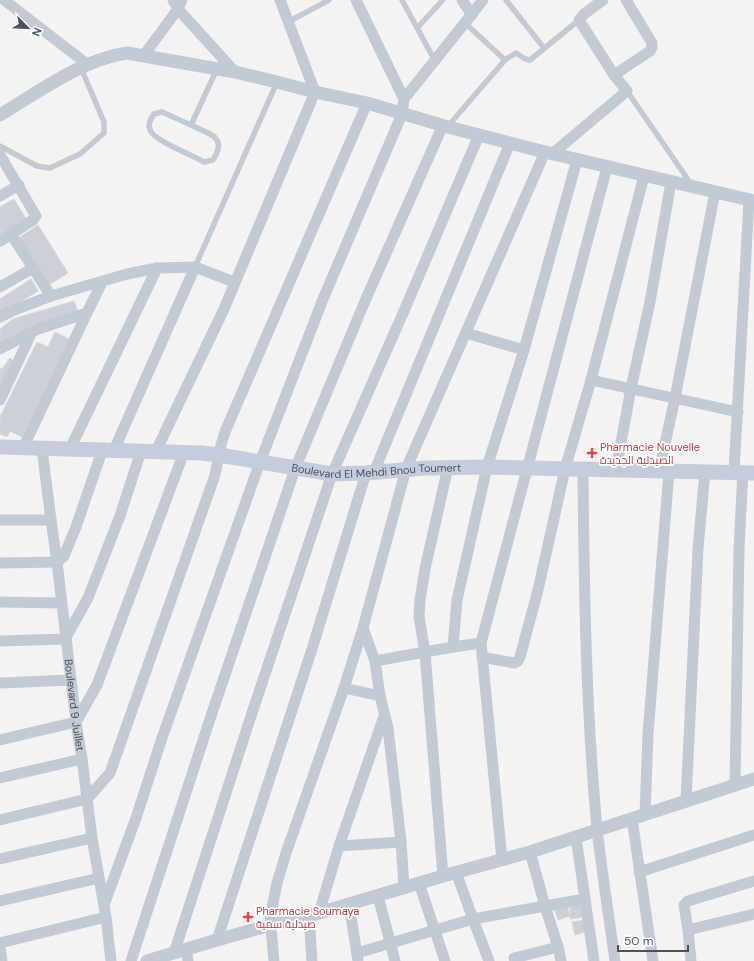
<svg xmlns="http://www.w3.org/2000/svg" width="754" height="961" font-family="'DM Sans',Cairo,sans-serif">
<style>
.building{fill:#ced0d7;stroke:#d6d7dd}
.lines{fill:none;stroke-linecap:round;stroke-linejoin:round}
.service{stroke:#c3cad3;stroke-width:5.5}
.minor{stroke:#c3cad3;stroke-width:11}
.tertiary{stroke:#c3cad3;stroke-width:13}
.secondary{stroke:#c6ccda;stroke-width:15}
.health-dot{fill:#e0444e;stroke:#fff;stroke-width:1.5}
.labels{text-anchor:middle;stroke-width:3.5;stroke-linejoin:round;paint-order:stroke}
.health-label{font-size:11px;fill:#be3a42;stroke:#fff;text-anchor:start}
.street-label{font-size:11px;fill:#4a5260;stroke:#fff}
</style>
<rect width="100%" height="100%" fill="#f4f3f2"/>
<!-- building -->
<g class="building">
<path d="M14,199L28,222L0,239V207Z"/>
<path d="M38,225L68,273L47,286L17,239Z"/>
<path d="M31,279L38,291L0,314V299Z"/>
<path d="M74,301L79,315L0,345V329L13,319Z"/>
<path d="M55,332L69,339L22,437L10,431L7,437L0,434V417L37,342L48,347Z"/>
<path d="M10,358L15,362L0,391V368L2,369Z"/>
<path d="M582,902L585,917L570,919V905Z"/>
<path d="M567,905L570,916L558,920L554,908Z"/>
<path d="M585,920L587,931L575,935L572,922Z"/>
</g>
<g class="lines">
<!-- service -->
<g class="service">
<path d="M402,0L435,61"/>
<path d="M506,0L544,48"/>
<path d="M288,22L329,0"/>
<path d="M417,28L443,0"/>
<path d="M505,60L516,53L525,59L530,60L579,20"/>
<path d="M627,91L691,184"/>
<path d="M191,125C210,135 228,136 213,160L204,162C192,155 158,142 151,132C147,125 150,120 154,114L162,112L191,125L217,69"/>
<path d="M448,126L505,60L465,23"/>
<path d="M0,146L37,166L50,168L80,154L104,133V122L81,68"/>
<path d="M195,267L277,82"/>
</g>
<!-- minor -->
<g class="minor">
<path d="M4,0L87,64"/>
<path d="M182,0L178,9L235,72"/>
<path d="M356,0L404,99"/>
<path d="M462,0L472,15"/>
<path d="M144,55L178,9L173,0"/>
<path d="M614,75L650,51L652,47V43L626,0"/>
<path d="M552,154L627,91L614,75L579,20L584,14L603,0"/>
<path d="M0,155L36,216L33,220L0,241"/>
<path d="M0,196L19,185"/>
<path d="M11,234L51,296"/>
<path d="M0,287L33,268"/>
<path d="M87,313L102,282"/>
<path d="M0,317L14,310L51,296L127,274L157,268L195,267L234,282"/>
<path d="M466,333L524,350"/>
<path d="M0,349L38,329L87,313L23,448"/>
<path d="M591,380L738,412"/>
<path d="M0,400L32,332"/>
<path id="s1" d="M42,449L51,520L57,562L76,722L82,759L92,838L106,917L111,961"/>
<path d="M70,449L157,268"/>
<path d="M114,450L195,267"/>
<path d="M156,451L224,309L315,92L280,0"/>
<path d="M583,470C584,590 586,710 597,829C602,873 609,917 615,961"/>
<path d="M616,470L631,388L650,302L671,182"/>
<path d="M659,471L675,398L715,192"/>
<path d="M374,472L510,143"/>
<path d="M734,472L749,200"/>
<path d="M0,520H51"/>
<path d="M0,563L57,562L64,556L76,527L102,451"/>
<path d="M0,602L62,603"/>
<path d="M363,628L375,661L380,696L388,728L401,842L404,887"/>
<path d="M0,641L65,639L88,598L93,585L120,516L141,451"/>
<path d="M453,647L457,600L487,467L524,350L577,160"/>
<path d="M482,657L514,663L518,661L520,657L538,590L565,469L591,380L644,176"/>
<path d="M375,661L453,647L481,643"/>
<path d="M0,683L71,680"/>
<path d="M344,688L380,696"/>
<path d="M0,740L76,722L97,685L184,452"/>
<path d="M0,778L82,759"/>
<path d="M735,785L739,548L743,472"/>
<path d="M686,801L698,548L705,472"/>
<path d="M645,815L648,734L669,471"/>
<path d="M632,819L653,961"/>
<path d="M0,820L87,799L110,773L215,475L221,445L225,432L367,103"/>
<path d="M576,837L594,961"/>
<path d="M339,846L401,842"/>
<path d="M0,859L92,838"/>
<path d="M502,860L481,643L607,167"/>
<path d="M639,872L754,835"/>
<path d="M443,876L425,653L419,616L420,600L425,569L448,467"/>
<path d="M754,881L688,901L684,905L688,930L754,914"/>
<path d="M419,883L445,961"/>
<path d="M378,896L395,961"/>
<path d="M0,901L99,878"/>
<path d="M349,904L358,961"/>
<path d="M104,905L136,818L162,738L260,462L323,299L402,114L404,99L483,0"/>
<path d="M319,913L339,846L384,716"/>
<path d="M309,916L312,961"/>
<path d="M688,930L691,961"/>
<path d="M217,940L312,649L366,473"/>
<path d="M0,943L106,917"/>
<path d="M0,948L2,961"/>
<path d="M186,949L188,961"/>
<path d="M174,953L252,713L332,474L404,311L479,135"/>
<path d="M357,953L473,919L456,872"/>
<path d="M514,958L558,947"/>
<path d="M131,961L211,716L295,469L365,301L443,125"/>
<path d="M274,961L270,918L277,883L286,853L344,688L363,628L406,469L545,152"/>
<path d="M489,961L473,919L545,906L530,852"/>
<path d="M561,961L558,947L545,906L585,899"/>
</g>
<!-- tertiary -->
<g class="tertiary">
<path d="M0,115C38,92 83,59 127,53L235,72L277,82L315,92L367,103L448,127L545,152L754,201"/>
<path d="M147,961L217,940L270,925L309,916L443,876L530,852L754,779"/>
</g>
<!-- secondary -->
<path class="secondary" id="s2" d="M0,447L201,453L219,455L332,474L366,473L426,468L487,467L754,473"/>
</g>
<!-- markers -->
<g class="health-dot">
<path d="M590 447h4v4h4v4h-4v4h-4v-4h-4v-4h4z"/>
<path d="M246 911h4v4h4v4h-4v4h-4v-4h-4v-4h4z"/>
</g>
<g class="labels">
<!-- health labels -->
<g class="health-label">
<text x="600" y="451">Pharmacie Nouvelle<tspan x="600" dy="13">الصيدلية الجديدة</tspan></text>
<text x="256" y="915">Pharmacie Soumaya<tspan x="256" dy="13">صيدلية سمية</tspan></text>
</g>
<!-- street labels -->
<g class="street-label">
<text dy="4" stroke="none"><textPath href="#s2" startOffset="378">Boulevard El Mehdi Bnou Toumert</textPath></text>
<text dy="4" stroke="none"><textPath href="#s1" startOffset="258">Boulevard 9 Juillet</textPath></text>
</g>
</g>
<!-- north arrow -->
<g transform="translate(28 28) rotate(114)" stroke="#ffffff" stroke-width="3" paint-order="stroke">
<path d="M0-3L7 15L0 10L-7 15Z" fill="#4a5260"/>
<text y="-6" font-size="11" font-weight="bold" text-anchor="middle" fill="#4a5260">N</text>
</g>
<!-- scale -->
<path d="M618 945v6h70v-6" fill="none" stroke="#4a5260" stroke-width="2"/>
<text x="624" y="945" font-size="12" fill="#4a5260" stroke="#ffffff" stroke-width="3" paint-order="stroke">50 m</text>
</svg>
